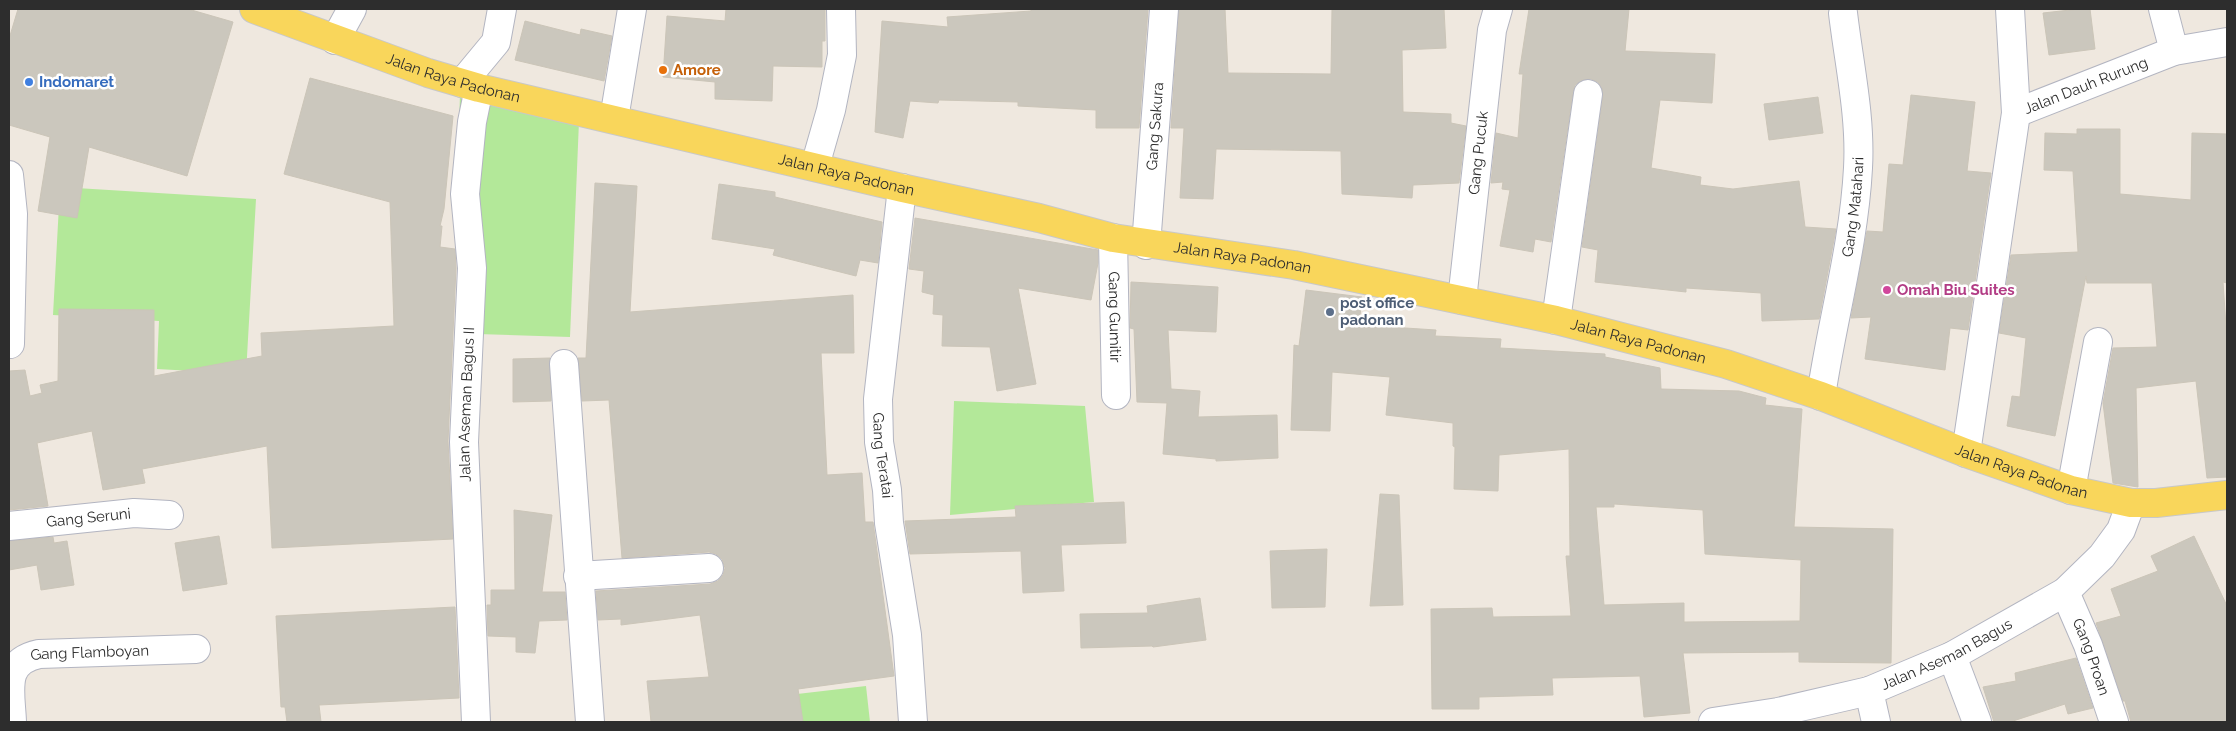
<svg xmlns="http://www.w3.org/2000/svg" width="2236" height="731" font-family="Raleway,sans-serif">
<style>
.green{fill:#b3e899}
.building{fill:#cbc7bd;stroke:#cbc5b8;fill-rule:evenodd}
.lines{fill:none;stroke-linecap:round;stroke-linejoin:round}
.minor-casing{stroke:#b3b5c1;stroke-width:30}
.major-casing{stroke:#c8c8c8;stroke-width:30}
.minor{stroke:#fff;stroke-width:28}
.major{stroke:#f9d65b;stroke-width:28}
.food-dot{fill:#e8710a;stroke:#fff;stroke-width:2}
.shop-dot{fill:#3f7fe0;stroke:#fff;stroke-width:2}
.hotel-dot{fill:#d1479c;stroke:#fff;stroke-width:2}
.service-dot{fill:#5c6f8a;stroke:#fff;stroke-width:2}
.labels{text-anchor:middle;stroke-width:5;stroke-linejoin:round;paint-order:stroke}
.food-label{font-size:15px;font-weight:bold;fill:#c56008;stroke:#fff;text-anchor:start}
.street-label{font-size:15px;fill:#2d2d2d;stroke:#fff}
.shop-label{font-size:15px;font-weight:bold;fill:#366cbe;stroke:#fff;text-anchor:start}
.hotel-label{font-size:15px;font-weight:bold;fill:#b23c85;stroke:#fff;text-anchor:start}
.service-label{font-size:15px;font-weight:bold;fill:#4e5e75;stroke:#fff;text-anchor:start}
</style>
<rect width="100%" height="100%" fill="#efe8df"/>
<!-- green -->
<g class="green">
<path d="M460,93L579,121L570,337L477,334L457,204Z"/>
<path d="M60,187L256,199L246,374L157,369L159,321L53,315Z"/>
<path d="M954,401L1085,406L1094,502L950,515Z"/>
<path d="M866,686L870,722H784L780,696Z"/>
</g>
<!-- building -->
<g class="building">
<path d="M18,9H188L233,22L187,176L89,147L77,218L38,211L50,137L9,125V39Z"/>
<path d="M726,9H825V41H822V67L773,66L772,101L715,99V82L663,77L667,16L725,21Z"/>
<path d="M1031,9H1148L1139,128H1096V110L1018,106V102L939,100L938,103L910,101L903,138L875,132L882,21L948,27L947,17L1031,11Z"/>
<path d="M1179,9H1225L1228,73L1331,74L1332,9H1444L1446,48L1402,50L1403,112L1451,114V123L1466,126L1459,183L1413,185L1412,198L1342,194L1341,151L1216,149L1213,199L1180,198L1184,128H1171Z"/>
<path d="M1529,9H1629L1625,51L1715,54L1712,103L1660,100L1651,168L1701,177L1700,185L1733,189L1799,181L1805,227L1836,229L1819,319L1762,321L1761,293L1686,288V292L1595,282L1598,250L1582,247L1603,96L1602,88L1598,82L1591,79L1582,80L1575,85L1573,92L1551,242L1535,239L1533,252L1500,246L1510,190L1502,189L1503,182L1491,183L1496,133L1518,138L1523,74H1519Z"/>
<path d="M2079,9H2090L2095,49L2049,55L2043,13Z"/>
<path d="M525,21L580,35L581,29L612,36L604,81L515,60Z"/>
<path d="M310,78L453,116L444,209L440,226H442L440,247L455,249L456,268L448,441L453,539L272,548L267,446L142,469L145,483L103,490L92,431L37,443L48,506L9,510V371L25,370L30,396L42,393L40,385L58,381L59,309L154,310V376L262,356L261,333L394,326L390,202L284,174Z"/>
<path d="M1911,95L1975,102L1967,171L1991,173L1968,330L1950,328L1945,370L1865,359L1871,317L1851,318L1867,231L1883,232L1889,164L1903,165Z"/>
<path d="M1818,97L1823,133L1769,140L1764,104Z"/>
<path d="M2077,129H2120V194L2191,200L2192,133L2227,134V283L2223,282L2227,341V477L2207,478L2196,381L2136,388L2138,487L2113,483L2103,403L2113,348L2157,347L2152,283H2087L2086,276L2055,436L2007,426L2012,396L2020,397L2026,338L1999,333L2011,255L2078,252L2073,171L2044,170L2045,133L2077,134Z"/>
<path d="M595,183L637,186L630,312L853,295L854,353H821L827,475L862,473L865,522H873L894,676L798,689L803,722H651L647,681L709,677L700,615L621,625V619L598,620L596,591L710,584L718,581L723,575L725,568L722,559L716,554L709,552L622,558L609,400L582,401L578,358H586Z"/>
<path d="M719,184L775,192V197L882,222L878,263L860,260L856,276L773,255L775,249L712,239Z"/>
<path d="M915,218L1098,250V263L1091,300L1018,288L1036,384L997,391L990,347L942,346L943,315L933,314L934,295L922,292L924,271L909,269Z"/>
<path d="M1131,282L1218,287L1216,332L1168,330L1171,389L1200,391L1198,417L1277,415L1278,458L1216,461V459L1163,454L1167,403L1137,402L1134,329L1130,328Z"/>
<path d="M1306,290L1362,297L1359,325L1436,330L1435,336L1501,339L1500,348L1605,354V357L1660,368L1661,389L1739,391L1766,398L1765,405L1802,409L1794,527L1893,529L1891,663L1799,662V652L1683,653L1690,713L1644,717L1640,676L1552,678L1553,695L1479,697V709H1432L1431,609L1492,608L1493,617L1571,616L1566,556H1570L1569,449L1499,455L1498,491L1454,489L1455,447L1453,446V423L1386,415L1390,377L1332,372L1330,431L1291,430L1294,345L1299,346ZM1614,504L1703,510L1705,554L1801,560L1800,621L1684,622V603L1604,605L1596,507H1614Z"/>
<path d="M550,358L551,401L513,402V359Z"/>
<path d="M1380,494L1399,495L1403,605L1370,606Z"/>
<path d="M1124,502L1126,543L1061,545L1064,591L1023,593L1021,551L910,554L905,521L1016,517L1015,506Z"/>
<path d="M514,510L552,515L542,592H565L567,620L539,621L535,653L516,652V637L488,636L487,605H491V590H515Z"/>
<path d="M219,536L227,584L183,591L175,543Z"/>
<path d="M2194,536L2227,606V722H2131L2125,701H2123L2096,623L2121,616L2111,589L2158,571L2151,556Z"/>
<path d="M53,537L54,543L67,541L74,585L41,590L37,565L9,570V541Z"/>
<path d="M1327,549L1325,607L1272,608L1270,551Z"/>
<path d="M1200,598L1206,640L1153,647L1152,646L1081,648L1080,614L1148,613L1147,606Z"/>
<path d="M455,607L459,698L319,705L321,722H287L285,707H281L276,616Z"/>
<path d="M2076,658L2093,708L2068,714L2065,704L2010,722H1994L1983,687L2016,681L2015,673Z"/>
</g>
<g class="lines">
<defs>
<g id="minor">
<path d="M2163,9L2174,51"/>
<path d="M335,40L352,9"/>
<path d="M462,83L496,42L502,9"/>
<path id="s1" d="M2016,113L2174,51L2227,42"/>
<path d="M614,119L632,9"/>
<path d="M815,166L831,110L842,55L841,9"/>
<path d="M9,175L13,214L10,344"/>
<path id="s2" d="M902,188L878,399L879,442L887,490L889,523L907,635L913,722"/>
<path id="s3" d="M1113,238L1116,395"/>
<path id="s4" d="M1146,245L1164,9"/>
<path id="s5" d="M1462,300L1492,30L1498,9"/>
<path d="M1556,320L1588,94"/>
<path d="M564,364L590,722"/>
<path id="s6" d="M1821,396C1832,321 1854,245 1858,168C1861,117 1849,64 1843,13"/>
<path d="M1966,453L2016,113L2010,9"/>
<path d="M2071,490L2098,342"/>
<path id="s7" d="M9,526L134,513L169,515"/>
<path d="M578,576L709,568"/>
<path id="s8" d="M2065,592L2088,645L2114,722"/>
<path d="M1952,656L1977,722"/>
<path d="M1869,691L1876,722"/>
<path id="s9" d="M12,722C11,692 1,662 39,654L196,649"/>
<path id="s10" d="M476,722L464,442L472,268L465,194L472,122L479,88"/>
<path id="s11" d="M1713,722L1778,712L1869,691L1952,656L2065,592L2102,556L2121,530L2131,503"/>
</g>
<g id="major">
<path id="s12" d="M254,9L428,73L479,88L902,188L1039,218L1113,238L1294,265L1556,320L1726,364L1821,396L1966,453L2071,490L2131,503H2156L2227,495"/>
</g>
</defs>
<!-- minor casing -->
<use href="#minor" class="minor-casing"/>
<!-- major casing -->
<use href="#major" class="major-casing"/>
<!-- minor -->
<use href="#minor" class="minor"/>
<!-- major -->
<use href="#major" class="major"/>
</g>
<!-- markers -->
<circle class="food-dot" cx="663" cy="70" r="5"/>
<circle class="shop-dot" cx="29" cy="82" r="5"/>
<circle class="hotel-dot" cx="1887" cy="290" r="5"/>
<circle class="service-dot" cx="1330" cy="312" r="5"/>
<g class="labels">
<!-- food labels -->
<g class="food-label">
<text x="673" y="75">Amore</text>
</g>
<!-- street labels -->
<g class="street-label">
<text dy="5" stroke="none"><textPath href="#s12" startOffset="211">Jalan Raya Padonan</textPath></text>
<text dy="5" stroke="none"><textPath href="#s1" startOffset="75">Jalan Dauh Rurung</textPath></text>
<text dy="5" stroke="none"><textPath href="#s4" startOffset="119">Gang Sakura</textPath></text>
<text dy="5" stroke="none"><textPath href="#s5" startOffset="148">Gang Pucuk</textPath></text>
<text dy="5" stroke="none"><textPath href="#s12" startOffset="616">Jalan Raya Padonan</textPath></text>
<text dy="5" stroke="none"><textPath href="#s6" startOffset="192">Gang Matahari</textPath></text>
<text dy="5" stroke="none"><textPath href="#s12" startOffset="1021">Jalan Raya Padonan</textPath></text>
<text dy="5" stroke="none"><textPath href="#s3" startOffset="79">Gang Gumitir</textPath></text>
<text dy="5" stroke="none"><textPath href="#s12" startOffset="1426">Jalan Raya Padonan</textPath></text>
<text dy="5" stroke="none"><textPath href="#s10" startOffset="318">Jalan Aseman Bagus II</textPath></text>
<text dy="5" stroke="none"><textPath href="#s2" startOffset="269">Gang Teratai</textPath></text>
<text dy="5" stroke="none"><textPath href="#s12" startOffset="1831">Jalan Raya Padonan</textPath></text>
<text dy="5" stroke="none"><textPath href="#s7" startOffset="80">Gang Seruni</textPath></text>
<text dy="5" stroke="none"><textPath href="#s11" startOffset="245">Jalan Aseman Bagus</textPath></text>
<text dy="5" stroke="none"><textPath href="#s9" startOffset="134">Gang Flamboyan</textPath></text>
<text dy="5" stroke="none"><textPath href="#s8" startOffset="70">Gang Proan</textPath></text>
</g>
<!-- shop labels -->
<g class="shop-label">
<text x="39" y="87">Indomaret</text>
</g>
<!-- hotel labels -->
<g class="hotel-label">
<text x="1897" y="295">Omah Biu Suites</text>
</g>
<!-- service labels -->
<g class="service-label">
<text x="1340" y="308">post office<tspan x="1340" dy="17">padonan</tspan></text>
</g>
</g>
<!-- border -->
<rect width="2236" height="731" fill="none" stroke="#2d2d2d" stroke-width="20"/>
</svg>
